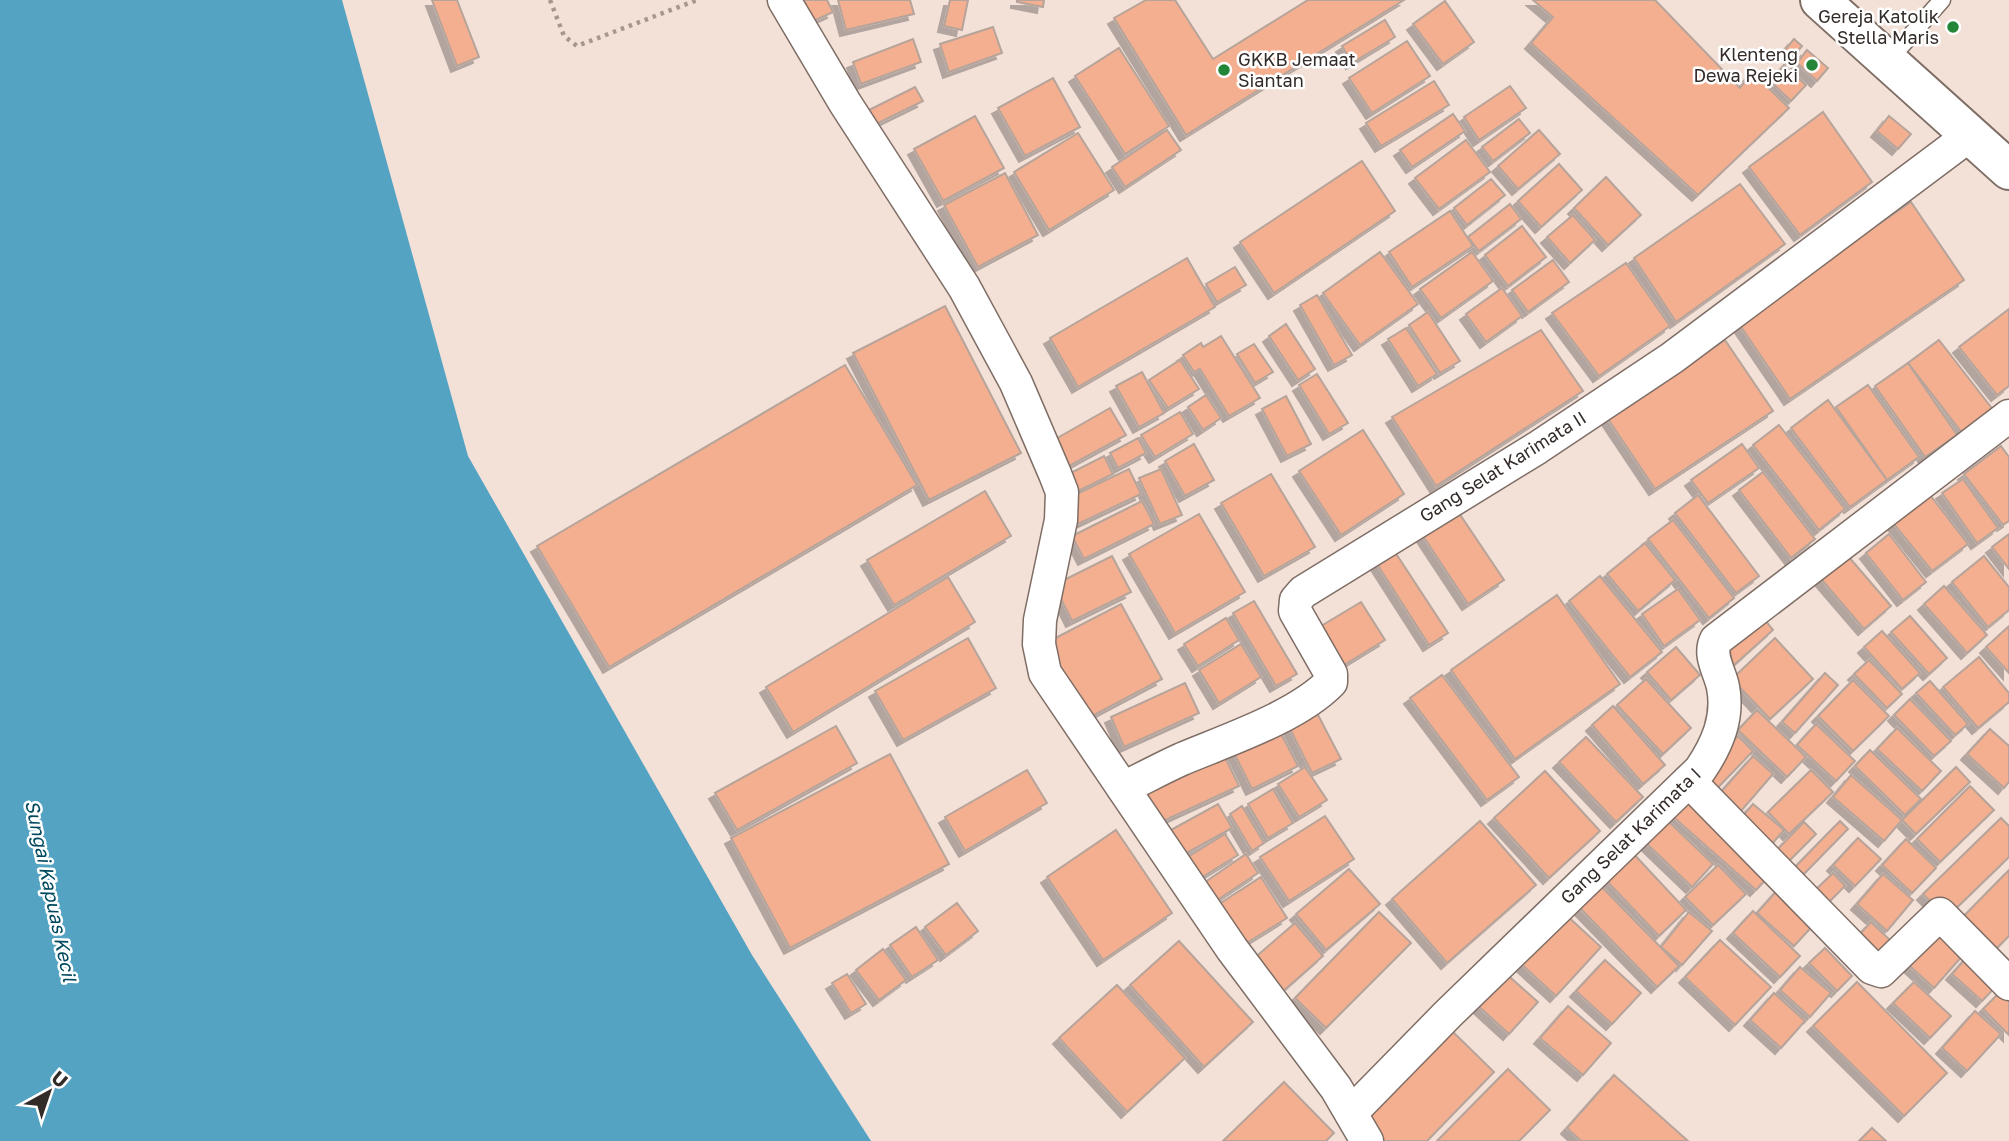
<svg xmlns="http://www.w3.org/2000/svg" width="2009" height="1141" font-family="'Golos Text',sans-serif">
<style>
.water{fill:#54a3c3}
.building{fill:#f3af8f;stroke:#b6a49b;stroke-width:2;filter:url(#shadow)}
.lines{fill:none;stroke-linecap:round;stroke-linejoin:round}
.lane-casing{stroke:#7f6e66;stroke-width:19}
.street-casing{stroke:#7f6e66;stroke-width:35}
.highway-casing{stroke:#7f6e66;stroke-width:42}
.path{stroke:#a59790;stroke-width:4.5;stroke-dasharray:3.5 5;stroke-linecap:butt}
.lane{stroke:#fff;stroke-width:16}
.street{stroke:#fff;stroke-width:32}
.highway{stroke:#fff;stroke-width:38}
.poi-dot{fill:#228538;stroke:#fff;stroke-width:2.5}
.labels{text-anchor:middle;stroke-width:5;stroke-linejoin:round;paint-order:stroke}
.poi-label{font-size:18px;fill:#332b28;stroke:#fff;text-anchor:end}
.street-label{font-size:18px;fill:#332b28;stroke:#fff}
.water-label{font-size:19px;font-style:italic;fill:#00485e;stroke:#fff}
</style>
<defs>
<filter id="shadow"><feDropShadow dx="-6" dy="6" stdDeviation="0" flood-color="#0004"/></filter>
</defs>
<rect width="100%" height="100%" fill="#f3e0d7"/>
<!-- water -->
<path class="water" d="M0,0H342L468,456L752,955L871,1141H0Z"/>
<!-- building -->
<g class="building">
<path d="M432,0H457L479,57L457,66Z"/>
<path d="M801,0H827L833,12L803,26Z"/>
<path d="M838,0H910L914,14L846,30Z"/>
<path d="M950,0H968L962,30L944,26Z"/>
<path d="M1017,0H1044L1043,7L1017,2Z"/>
<path d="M1146,0H1175L1213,59L1308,0H1404L1186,135L1114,18Z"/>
<path d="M1533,0H1655L1740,88L1752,72L1789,108L1698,195L1531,43L1553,17Z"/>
<path d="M1445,1L1474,42L1443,64L1413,24Z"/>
<path d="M1385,20L1395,37L1352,63L1342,46Z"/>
<path d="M993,27L1002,53L949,72L940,44Z"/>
<path d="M913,39L921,62L861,84L853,62Z"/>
<path d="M1794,39L1802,46L1792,58L1784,51Z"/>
<path d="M1407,41L1430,76L1372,113L1349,78Z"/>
<path d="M1119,48L1169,126L1125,154L1075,76Z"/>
<path d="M1807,50L1828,68L1817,81L1797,63Z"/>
<path d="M1784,65L1806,85L1791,101L1770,81Z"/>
<path d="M1053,78L1080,127L1025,156L998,108Z"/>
<path d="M1434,81L1449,105L1381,146L1366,123Z"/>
<path d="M1510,86L1526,108L1479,140L1464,117Z"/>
<path d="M915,87L923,101L864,130L857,116Z"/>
<path d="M1823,112L1872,182L1800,235L1749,167Z"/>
<path d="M1453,114L1465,131L1412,167L1400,150Z"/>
<path d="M975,116L1004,168L943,201L914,149Z"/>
<path d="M1889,116L1911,134L1898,149L1877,131Z"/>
<path d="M1519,119L1530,133L1493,161L1482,147Z"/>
<path d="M1167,130L1181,150L1125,187L1112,167Z"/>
<path d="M1539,130L1560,154L1518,189L1498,166Z"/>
<path d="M1078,133L1114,190L1049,230L1014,172Z"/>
<path d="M1466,140L1490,172L1439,209L1415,178Z"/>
<path d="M1362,161L1395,211L1274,293L1240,242Z"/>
<path d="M1559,164L1582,190L1541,227L1518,201Z"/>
<path d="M1005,173L1038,235L978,267L944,205Z"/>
<path d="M1606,177L1641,215L1608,245L1574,208Z"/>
<path d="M1491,179L1505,195L1467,225L1454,208Z"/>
<path d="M1740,184L1785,244L1676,322L1634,258Z"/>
<path d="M1911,202L1964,280L1790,399L1737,321Z"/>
<path d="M1510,204L1521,219L1479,251L1468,237Z"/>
<path d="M1450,211L1473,246L1412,287L1389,252Z"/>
<path d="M1573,215L1595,240L1570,263L1547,237Z"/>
<path d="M1522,226L1546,257L1508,286L1485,255Z"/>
<path d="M1380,252L1418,304L1360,345L1323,293Z"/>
<path d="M1472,252L1493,281L1441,318L1420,289Z"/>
<path d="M1187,258L1215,307L1078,387L1050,338Z"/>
<path d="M1553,260L1569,282L1528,312L1512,290Z"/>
<path d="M1626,263L1670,326L1599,376L1552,313Z"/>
<path d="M1235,267L1246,285L1217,302L1206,284Z"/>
<path d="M1502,288L1522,316L1486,342L1466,314Z"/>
<path d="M1317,295L1352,355L1334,365L1300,305Z"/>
<path d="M945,306L1021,453L929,500L853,353Z"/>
<path d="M2009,309V386L1997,395L1959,347Z"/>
<path d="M1428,312L1460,361L1440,373L1409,325Z"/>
<path d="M1286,324L1315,369L1298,380L1269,336Z"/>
<path d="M1406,328L1437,374L1418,386L1388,339Z"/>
<path d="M1541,330L1583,391L1436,486L1392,417Z"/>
<path d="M1221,336L1260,398L1229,416L1200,369L1194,372L1183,355L1201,343L1203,347Z"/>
<path d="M1725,340L1773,411L1655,489L1608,419Z"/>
<path d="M1939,340L1994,411L1963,434L1908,363Z"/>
<path d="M1254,344L1273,372L1255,383L1237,354Z"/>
<path d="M1180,360L1199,389L1168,408L1149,380Z"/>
<path d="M1908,363L1957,435L1925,457L1875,386Z"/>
<path d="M845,365L917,485L609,667L537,546Z"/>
<path d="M1142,372L1164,413L1139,427L1116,386Z"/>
<path d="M1317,374L1348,423L1329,434L1299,385Z"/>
<path d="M1868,385L1919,457L1887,480L1836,407Z"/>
<path d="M1206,395L1221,418L1203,430L1188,407Z"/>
<path d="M1286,396L1311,444L1287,456L1262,409Z"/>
<path d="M1828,400L1887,480L1850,507L1791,428Z"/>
<path d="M1110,408L1126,435L1060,471L1045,445Z"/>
<path d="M1180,412L1193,434L1155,457L1141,435Z"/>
<path d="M1779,425L1845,509L1819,530L1753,445Z"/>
<path d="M1363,430L1404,494L1341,535L1299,471Z"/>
<path d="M1138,438L1146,453L1118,468L1110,453Z"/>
<path d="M1194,444L1214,480L1185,496L1165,461Z"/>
<path d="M1742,444L1759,468L1708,503L1691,480Z"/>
<path d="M2001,446L2009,457V521L2003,525L1964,474Z"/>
<path d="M1104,456L1113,474L1070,495L1061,478Z"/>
<path d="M1129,469L1141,494L1078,524L1066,499Z"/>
<path d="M1161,469L1182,515L1160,524L1139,478Z"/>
<path d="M1763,472L1815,539L1791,558L1739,490Z"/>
<path d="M1271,474L1315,547L1264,576L1221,503Z"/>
<path d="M1963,479L1998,528L1977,543L1942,493Z"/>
<path d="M985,491L1011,536L894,605L867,560Z"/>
<path d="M1698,495L1759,576L1736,593L1675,513Z"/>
<path d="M1930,495L1968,544L1932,571L1893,523Z"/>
<path d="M1142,501L1154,524L1084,559L1072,536Z"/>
<path d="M1457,510L1504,580L1468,604L1421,533Z"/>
<path d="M1199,514L1245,592L1175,633L1129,554Z"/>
<path d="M1673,520L1734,598L1709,618L1648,539Z"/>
<path d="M1889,534L1926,582L1903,600L1866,553Z"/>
<path d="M2009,534V569L1992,547Z"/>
<path d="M1645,543L1675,580L1638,611L1607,574Z"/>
<path d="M1393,549L1448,633L1429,645L1375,561Z"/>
<path d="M1112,556L1131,592L1072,621L1054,585Z"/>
<path d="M1848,556L1891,606L1864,629L1821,579Z"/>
<path d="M1984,556L2009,587V610L1988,627L1952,582Z"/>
<path d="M1600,576L1662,652L1630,677L1569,601Z"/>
<path d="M948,577L975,622L793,732L766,687Z"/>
<path d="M1944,586L1987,635L1967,653L1924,604Z"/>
<path d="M1678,589L1700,620L1664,646L1642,614Z"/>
<path d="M1557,595L1620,684L1515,759L1451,670Z"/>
<path d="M1254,601L1297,674L1276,686L1233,613Z"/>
<path d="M1361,602L1385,640L1344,665L1321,626Z"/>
<path d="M1121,604L1162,679L1083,721L1042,645Z"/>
<path d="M1761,615L1773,630L1733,666L1720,651Z"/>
<path d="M1910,616L1947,658L1929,674L1891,632Z"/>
<path d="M1226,618L1239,640L1198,666L1184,644Z"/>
<path d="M2009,626V673L1986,647Z"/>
<path d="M1882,631L1920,673L1902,689L1864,647Z"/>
<path d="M968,638L996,688L903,740L875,691Z"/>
<path d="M1775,638L1813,679L1770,719L1732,679Z"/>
<path d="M1241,644L1261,677L1219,703L1199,670Z"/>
<path d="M1676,647L1700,675L1671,700L1647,672Z"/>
<path d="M1979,657L2009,693V702L1978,728L1943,687Z"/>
<path d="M1869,660L1902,694L1887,708L1854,674Z"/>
<path d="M1825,673L1838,685L1795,733L1782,722Z"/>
<path d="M1442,675L1519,777L1487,800L1410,698Z"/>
<path d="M1646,679L1691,728L1663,754L1617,705Z"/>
<path d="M1853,680L1889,716L1853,751L1818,716Z"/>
<path d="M1930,681L1968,724L1955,735L1916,693Z"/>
<path d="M1185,683L1199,713L1124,747L1111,717Z"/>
<path d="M1910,699L1951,741L1934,756L1894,715Z"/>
<path d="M1613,706L1665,765L1643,784L1592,725Z"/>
<path d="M1757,710L1806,757L1787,777L1738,730Z"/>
<path d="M1317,713L1341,759L1312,773L1289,727Z"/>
<path d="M1816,724L1855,761L1836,781L1797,745Z"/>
<path d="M836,726L857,763L737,830L715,793Z"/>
<path d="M1277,726L1298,766L1252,789L1232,749Z"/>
<path d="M1897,728L1941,771L1922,791L1877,749Z"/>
<path d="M1990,729L2009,746V782L2004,788L1967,754Z"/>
<path d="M1738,736L1753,751L1708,798L1693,783Z"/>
<path d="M1586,737L1643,797L1616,822L1559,762Z"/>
<path d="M1870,750L1921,799L1905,815L1855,766Z"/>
<path d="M890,754L949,864L790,948L731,838Z"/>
<path d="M1753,756L1773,774L1741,811L1720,793Z"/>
<path d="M1225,757L1239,786L1161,822L1147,793Z"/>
<path d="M1305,767L1327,800L1299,817L1278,784Z"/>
<path d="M1956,767L1970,782L1916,834L1902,820Z"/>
<path d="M1027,770L1047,803L965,851L945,817Z"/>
<path d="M1811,770L1833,792L1789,834L1768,812Z"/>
<path d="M1545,771L1600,831L1549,878L1494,818Z"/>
<path d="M1851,775L1902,820L1884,841L1833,797Z"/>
<path d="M1970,786L1994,810L1940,862L1917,839Z"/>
<path d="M1273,789L1293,823L1268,838L1248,804Z"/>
<path d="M1684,800L1770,875L1756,890L1671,815Z"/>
<path d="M1218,804L1232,828L1185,854L1171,830Z"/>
<path d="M1753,804L1784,830L1765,852L1734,826Z"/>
<path d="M1242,806L1264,843L1252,851L1230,814Z"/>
<path d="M1325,816L1354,859L1289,901L1260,857Z"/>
<path d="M1665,818L1713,864L1692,887L1644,841Z"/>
<path d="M2001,818L2009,826V857L1946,918L1923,894Z"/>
<path d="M1480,821L1536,885L1447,963L1392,899Z"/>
<path d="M1840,821L1848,829L1798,880L1790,872Z"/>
<path d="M1804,822L1816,834L1783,867L1771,856Z"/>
<path d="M1116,830L1172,913L1103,960L1047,877Z"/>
<path d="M1225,834L1238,855L1191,884L1178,863Z"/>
<path d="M1858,838L1881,859L1855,886L1833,865Z"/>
<path d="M1906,839L1936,868L1912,893L1882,865Z"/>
<path d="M1630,850L1686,910L1659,936L1602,876Z"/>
<path d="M1246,854L1258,873L1210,905L1198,887Z"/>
<path d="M1718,865L1746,894L1713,925L1685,897Z"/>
<path d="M1349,869L1380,904L1326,950L1296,914Z"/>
<path d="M2009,870V936L1987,958L1954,926Z"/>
<path d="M1833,873L1845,886L1821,910L1808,897Z"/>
<path d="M1883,874L1913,900L1887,931L1857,904Z"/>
<path d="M1261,877L1287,918L1242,946L1216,906Z"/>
<path d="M1598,883L1679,966L1657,987L1576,904Z"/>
<path d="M1782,885L1819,919L1794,946L1757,913Z"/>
<path d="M957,903L978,931L946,955L925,927Z"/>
<path d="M1753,911L1800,956L1780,977L1733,933Z"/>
<path d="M1379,912L1411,943L1326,1028L1295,998Z"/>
<path d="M1689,912L1712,931L1682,965L1661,947Z"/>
<path d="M1564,913L1601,947L1556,996L1518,961Z"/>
<path d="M1871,922L1893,943L1877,960L1855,939Z"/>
<path d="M1295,923L1323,956L1281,993L1252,960Z"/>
<path d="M1932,925L1964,954L1934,988L1902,959Z"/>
<path d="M916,927L938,960L912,977L890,945Z"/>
<path d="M1720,940L1771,987L1735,1025L1685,977Z"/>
<path d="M1179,941L1253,1022L1204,1067L1130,985Z"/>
<path d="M1825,948L1852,976L1837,991L1809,963Z"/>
<path d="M883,949L906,980L879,1000L856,970Z"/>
<path d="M1968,956L1999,983L1982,1001L1952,974Z"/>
<path d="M1605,960L1641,993L1612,1024L1576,991Z"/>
<path d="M1800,967L1831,993L1810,1017L1780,990Z"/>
<path d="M1503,971L1538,1002L1509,1034L1475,1003Z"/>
<path d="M847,974L866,1004L851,1013L832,983Z"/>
<path d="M1857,982L1947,1073L1904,1116L1813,1026Z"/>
<path d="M1914,982L1951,1016L1930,1038L1893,1003Z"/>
<path d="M1117,985L1185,1058L1127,1112L1059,1038Z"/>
<path d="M2000,992L2009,1001V1035L1983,1009Z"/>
<path d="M1774,993L1805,1021L1781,1048L1750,1020Z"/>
<path d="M1568,1006L1611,1043L1583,1075L1540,1038Z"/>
<path d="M1975,1011L2001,1034L1967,1071L1942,1048Z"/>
<path d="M1449,1028L1494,1072L1427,1141H1384L1361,1118Z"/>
<path d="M1508,1069L1550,1110L1519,1141H1437Z"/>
<path d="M1614,1075L1688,1141H1581L1567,1128Z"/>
<path d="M1284,1082L1334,1133L1326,1141H1223Z"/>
<path d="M1872,1128L1886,1141H1859Z"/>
</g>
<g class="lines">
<defs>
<path id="lane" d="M1887,62L1942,0"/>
<g id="street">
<path d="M784,0L845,103L964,287L1016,383L1055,474L1062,492L1061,520L1040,620L1039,644L1045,673L1232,949L1336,1088L1367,1141"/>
<path d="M1689,781L1872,968L1881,971L1940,914L2009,984"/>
<path d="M1123,788C1142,779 1162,768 1182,759C1227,740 1297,717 1331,682V674L1295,611L1296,600L1303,592L1537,448L1672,358L1970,135"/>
<path d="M1351,1113L1448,1014L1700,770C1717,745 1729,718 1723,687C1720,672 1708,655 1716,640L2009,416"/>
</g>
<path id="highway" d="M1820,0L2009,170"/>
</defs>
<!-- lane casing -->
<use href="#lane" class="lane-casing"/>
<!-- street casing -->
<use href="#street" class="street-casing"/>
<!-- highway casing -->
<use href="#highway" class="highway-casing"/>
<!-- path -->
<path class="path" d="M550,0L564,36L577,46L697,0"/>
<!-- lane -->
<use href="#lane" class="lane"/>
<!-- street -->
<use href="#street" class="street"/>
<!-- highway -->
<use href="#highway" class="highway"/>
</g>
<!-- markers -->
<g class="poi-dot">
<circle cx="1953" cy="27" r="7"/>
<circle cx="1812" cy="65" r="7"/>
<circle cx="1224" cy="70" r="7"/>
</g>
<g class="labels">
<!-- poi labels -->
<g class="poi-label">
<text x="1939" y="23">Gereja Katolik<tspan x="1939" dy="21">Stella Maris</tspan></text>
<text x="1798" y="61">Klenteng<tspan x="1798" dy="21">Dewa Rejeki</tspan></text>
<text x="1238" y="66" text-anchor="start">GKKB Jemaat<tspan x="1238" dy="21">Siantan</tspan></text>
</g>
<!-- street labels -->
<g class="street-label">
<text transform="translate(1503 467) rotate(-32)" y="6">Gang Selat Karimata II</text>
<text transform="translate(1631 836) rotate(-44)" y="6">Gang Selat Karimata I</text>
</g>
<!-- water labels -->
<g class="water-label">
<text transform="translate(51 891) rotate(78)" y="7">Sungai Kapuas Kecil</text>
</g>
</g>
<!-- north arrow -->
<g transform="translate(49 1092) rotate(40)" stroke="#ffffff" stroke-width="5" paint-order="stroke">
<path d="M0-5L12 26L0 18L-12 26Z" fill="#332b28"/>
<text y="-10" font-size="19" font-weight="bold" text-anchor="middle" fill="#332b28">U</text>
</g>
</svg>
